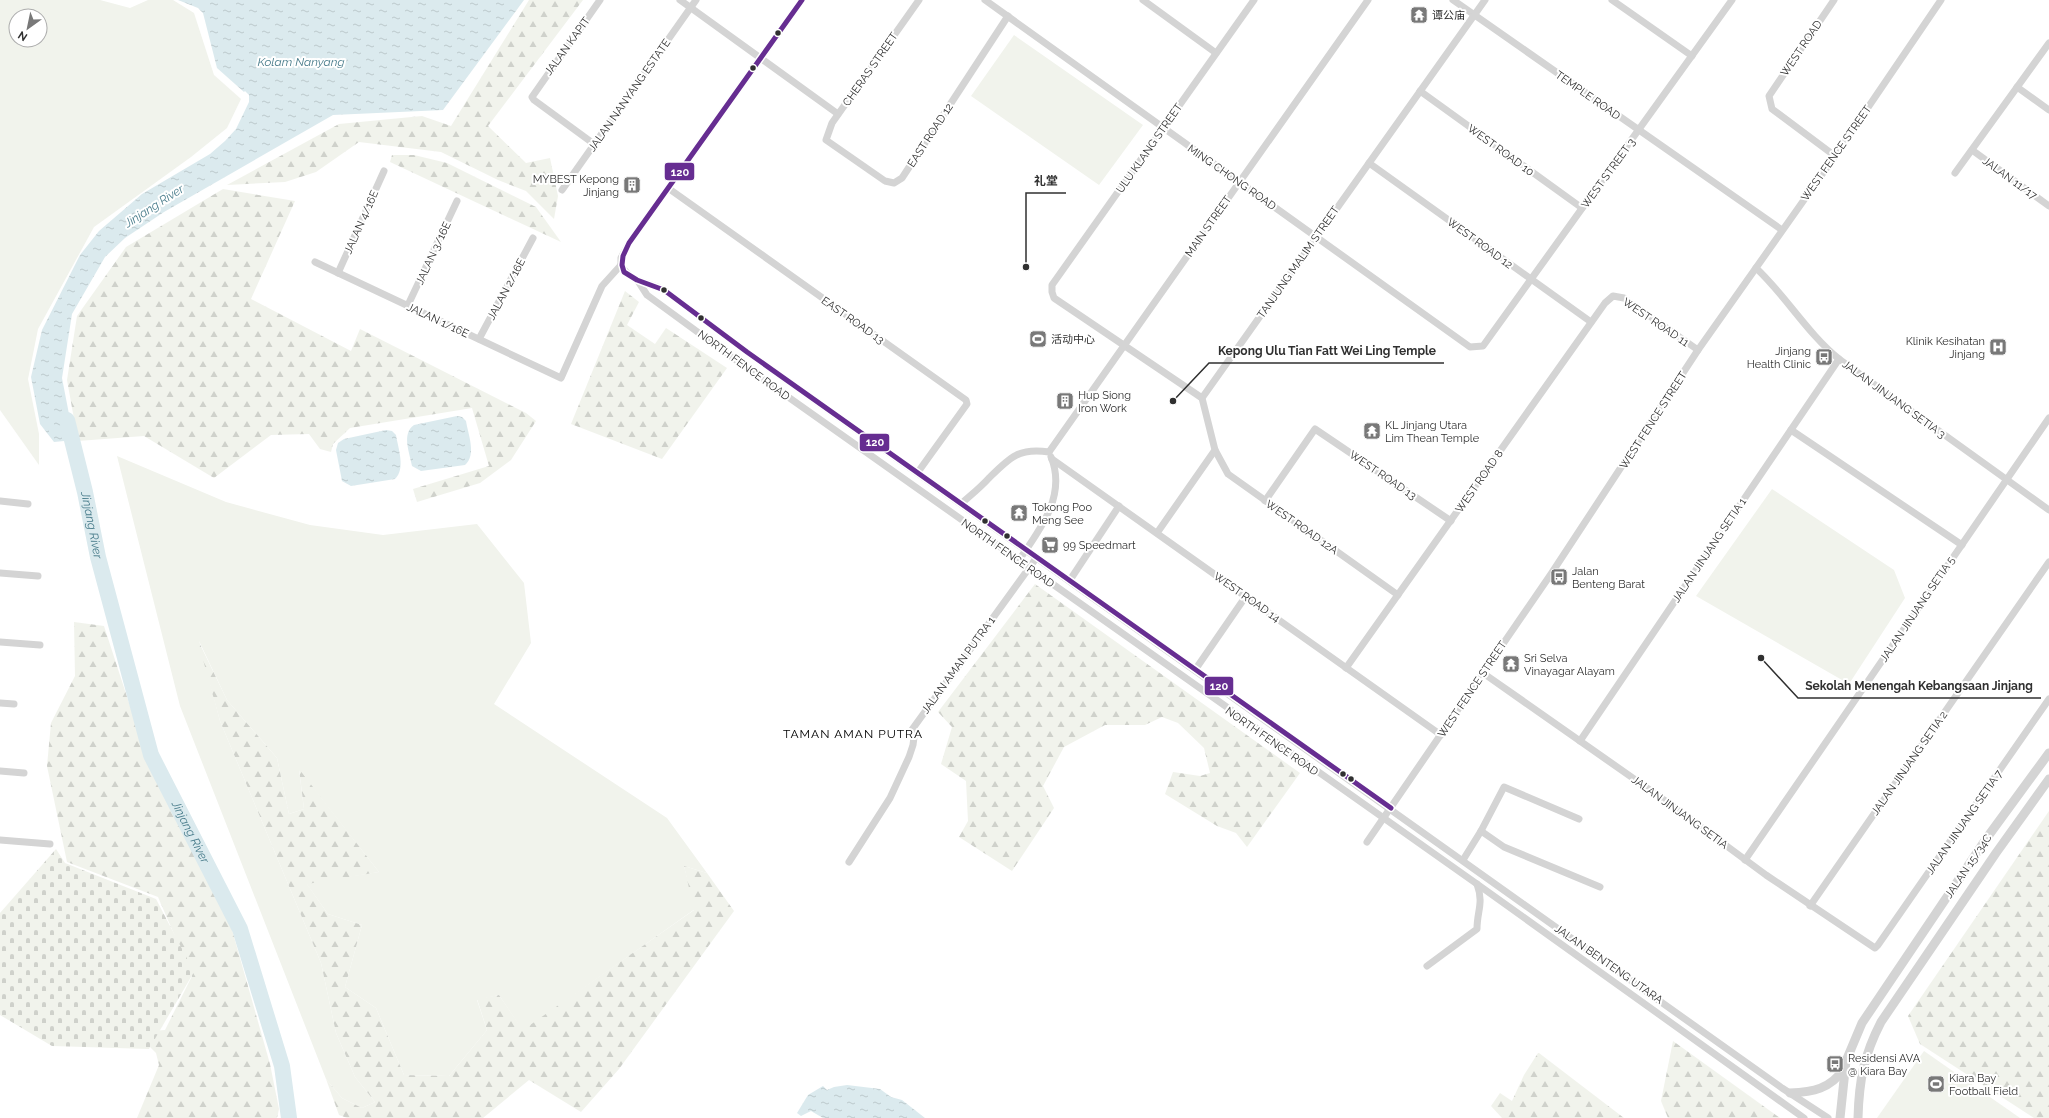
<svg xmlns="http://www.w3.org/2000/svg" width="2049" height="1118" font-family="Raleway,'Noto Sans SC',sans-serif">
<style>
.green{fill:#f1f3ec;fill-rule:evenodd}
.forest{fill:url(#forest-firs)}
.cemetery{fill:url(#cemetery-stones)}
.water{fill:url(#water-ripples)}
.lines{fill:none;stroke-linecap:round;stroke-linejoin:round}
.river{stroke:#dbeaee;stroke-width:16}
.minor{stroke:#d4d4d4;stroke-width:7}
.tertiary{stroke:#d4d4d4;stroke-width:9}
.bus-1-casing{stroke:#fff;stroke-width:8}
.bus-1{stroke:#662d91;stroke-width:5}
.bus-dot{fill:#303030;stroke:#fff;stroke-width:1.5}
.labels{text-anchor:middle;stroke-width:4;stroke-linejoin:round;paint-order:stroke}
.poi-label{font-size:11px;fill:#303030;stroke:#fff;text-anchor:start}
.street-label{font-size:11px;fill:#303030;stroke:#fff}
.water-label{font-size:12px;font-style:italic;fill:#477b8a;stroke:#fff}
.neighbourhood-label{font-size:12px;letter-spacing:1px;fill:#000;stroke:#fff}
.leader{fill:none;stroke:#303030;stroke-width:1.5}
.callout-dot{fill:#303030;stroke:#fff;stroke-width:1.5}
.callout-label{font-size:12px;text-anchor:middle;font-weight:bold;fill:#303030;stroke:#fff;stroke-width:4;stroke-linejoin:round;paint-order:stroke}
.line-badge{stroke:#fff;stroke-width:1.5}
.badge-label{font-size:11px;text-anchor:middle;font-weight:bold;fill:#fff}
</style>
<defs>
<pattern id="forest-firs" width="22" height="20" patternUnits="userSpaceOnUse"><rect width="22" height="20" fill="#f1f3ec"/><path d="M5 1l3.5 6h-7zM16 11l3.5 6h-7z" fill="#cfd1cb"/></pattern>
<pattern id="cemetery-stones" width="16" height="16" patternUnits="userSpaceOnUse"><rect width="16" height="16" fill="#f1f3ec"/><path d="M2 7V4a2 2 0 0 1 4 0v3zM10 15v-3a2 2 0 0 1 4 0v3z" fill="#cfd1cb"/></pattern>
<pattern id="water-ripples" width="26" height="14" patternUnits="userSpaceOnUse"><rect width="26" height="14" fill="#dbeaee"/><path d="M2 4q2-2 4 0t4 0M15 11q2-2 4 0t4 0" fill="none" stroke="#bcc9cc"/></pattern>
</defs>
<rect width="100%" height="100%" fill="#fff"/>
<!-- green -->
<g class="green">
<path d="M0,0H100L130,8L148,0H173L194,13L214,75L241,99L227,128L191,157L94,227L38,329L28,379L39,434V465L0,410ZM16,16H40V40H16Z"/>
<path d="M1014,35L1143,125L1099,185L971,96Z"/>
<path d="M117,456L226,502L310,525L383,535L477,524L524,583L531,643L494,704L667,818L707,873L684,866L695,909L523,1031L499,995L477,1000L487,1030L449,1076L404,1075L376,1008L345,987L362,925L328,914L306,883L379,872L299,770L304,809L289,814L277,758L227,700L199,641L220,721L321,963L336,1033L355,1077L375,1102L362,1108L342,1098L326,1079L180,706Z"/>
<path d="M1772,489L1894,570L1905,598L1849,684L1696,596Z"/>
<path d="M1924,1051L2020,1118H1877Z"/>
</g>
<!-- forest -->
<g class="forest">
<path d="M529,0H583L488,126L526,163L550,158L558,196L554,219L526,191L498,180L441,152L359,142L316,172L285,182L227,185L339,124L422,116L451,126Z"/>
<path d="M392,155H414L447,163L536,207L561,242L390,162Z"/>
<path d="M223,189L295,201L251,299L351,351L360,329L526,413L536,421L511,460L480,483L417,502L413,489L489,466L472,408L350,428L333,444L331,452L320,449L309,434L271,435L214,478L144,436L78,441L67,380L77,316L126,247Z"/>
<path d="M625,291L639,302L627,325L655,344L666,328L727,368L662,459L571,424Z"/>
<path d="M1035,584L1300,773L1247,847L1236,833L1217,826L1165,794L1173,772L1200,776L1210,773L1204,748L1178,723L1162,717L1145,725H1105L1064,747L1043,786L1054,808L1012,871L959,837L968,821L966,781L941,764L952,727L938,712Z"/>
<path d="M74,622L104,626L143,746L199,860L225,905L270,1064L279,1109L277,1118H137L159,1065L156,1053L135,1032L165,1030L192,976L158,897L67,862L47,766L51,723L75,676Z"/>
<path d="M197,638L227,700L277,758L289,814L304,809L299,769L379,872L307,884L328,914L362,925L345,987L376,1008L404,1075L449,1076L487,1030L477,999L499,995L523,1030L694,910L684,866L707,873L734,911L619,1069L581,1112L529,1080L483,1118H347L339,1115L326,1079L342,1098L362,1108L375,1102L355,1077L336,1033L321,963L220,721Z"/>
<path d="M2049,811V1118H2034L1920,1044L1908,1016Z"/>
<path d="M1673,1041L1780,1118H1668L1661,1101Z"/>
<path d="M1538,1053H1539L1624,1118H1502L1491,1106L1500,1093L1512,1101L1524,1075Z"/>
</g>
<!-- cemetery -->
<path class="cemetery" d="M56,849L65,863L156,899L194,972L149,1049L52,1046L0,1015V913Z"/>
<!-- water -->
<g class="water">
<path d="M178,0H524L443,110L333,115L164,212L125,238L105,257L72,314L62,378L74,440L54,442L40,424L31,377L42,330L80,255L99,231L142,194L210,154L225,141L236,129L249,102V95L245,91L244,92L217,68L203,13L198,8Z"/>
<path d="M457,416L462,417L466,421C468,434 477,455 465,465L421,471L412,466C410,453 401,434 414,425Z"/>
<path d="M386,430L392,431L396,435C398,448 406,469 395,479L351,486L342,481L336,450L338,443L344,439Z"/>
<path d="M847,1085L880,1089L891,1097L902,1100L925,1118H823L811,1111L801,1116L797,1113L808,1095L823,1086L827,1090L834,1087Z"/>
</g>
<g class="lines">
<!-- river -->
<path class="river" id="s1" d="M67,420L85,492L98,557L151,755L240,929L282,1066L289,1118"/>
<!-- minor -->
<g class="minor">
<path d="M680,0L838,114"/>
<path d="M919,0L832,123L826,140L885,181L894,183L902,178L1008,16"/>
<path d="M985,0L1470,347L1483,346L1732,0"/>
<path d="M1143,0L1216,53"/>
<path d="M1453,0L1782,230"/>
<path d="M1612,0L1692,56"/>
<path d="M1834,0L1769,96L1772,109L1835,156"/>
<path d="M2017,87L2049,110"/>
<path d="M1420,91L1582,208"/>
<path d="M594,144L534,100L532,97L600,0"/>
<path d="M1972,150L2049,206"/>
<path d="M1369,163L1591,322"/>
<path d="M1955,173L2049,43"/>
<path d="M668,188L966,400L967,404L918,472"/>
<path d="M562,190L696,0"/>
<path d="M315,262L561,378L602,286L621,265"/>
<path d="M621,265C632,284 647,281 664,290L747,352L1782,1088L1828,1118"/>
<path d="M621,265V258L629,243L802,0"/>
<path d="M1756,268C1786,296 1807,333 1839,359L2049,510"/>
<path d="M338,273L384,171"/>
<path d="M638,281L647,295L740,363L1477,884L1804,1118"/>
<path d="M408,305L457,201"/>
<path d="M479,339L533,238"/>
<path d="M1202,398L1054,298L1052,292V285L1254,0"/>
<path d="M1791,430L1962,545"/>
<path d="M1215,450L1228,474L1398,595"/>
<path d="M1049,452L1368,0"/>
<path d="M1052,459L1441,735"/>
<path d="M0,501L28,504"/>
<path d="M1265,501L1315,429L1451,521"/>
<path d="M962,503C971,495 981,487 989,478C1009,458 1019,447 1049,452"/>
<path d="M1157,533L1215,450L1202,398L1485,0"/>
<path d="M1019,560C1040,530 1067,495 1051,457"/>
<path d="M0,573L38,576"/>
<path d="M1070,580L1119,506"/>
<path d="M0,642L40,645"/>
<path d="M1346,668L1605,303L1613,296L1624,298L1698,350"/>
<path d="M1195,670L1246,596"/>
<path d="M1483,673L1667,802L1766,875L1875,948L1878,945L2049,699"/>
<path d="M0,703L14,704"/>
<path d="M1580,741L1839,359"/>
<path d="M0,771L24,773"/>
<path d="M1481,831L1504,847L1600,887"/>
<path d="M0,840L50,844"/>
<path d="M1367,842L1551,574L1698,350L1835,156L1941,0"/>
<path d="M1463,860L1481,831L1504,787L1579,819"/>
<path d="M1745,860L2049,418"/>
<path d="M849,862L890,798L909,757L913,745L914,737L911,731L1037,557"/>
<path d="M1810,906L2049,562"/>
<path d="M1427,966L1477,929C1477,911 1484,903 1477,884"/>
</g>
<!-- tertiary -->
<g class="tertiary">
<path d="M1790,1093C1813,1092 1830,1089 1844,1069"/>
<path d="M1840,1118L1846,1061L1862,1023L1986,839L2049,753"/>
<path d="M1858,1118C1859,1080 1864,1055 1881,1022L1996,853L2049,779"/>
</g>
<defs>
<path id="bus-1" d="M802,0L629,243L623,256L622,265L624,272L637,280L664,290L747,352L1391,808"/>
</defs>
<!-- bus-1 casing -->
<use href="#bus-1" class="bus-1-casing"/>
<!-- bus-1 -->
<use href="#bus-1" class="bus-1"/>
</g>
<!-- icons -->
<defs>
<symbol id="temple-square" viewBox="-11 -11 22 22"><rect x="-9" y="-9" width="18" height="18" rx="4" fill="#787878" stroke="#fff"/><path d="M0-6L5-2H3V0L6.5 2.5H4V6H1.5V3h-3V6H-4V2.5H-6.5L-3 0V-2H-5Z" fill="#fff"/></symbol>
<symbol id="building-square" viewBox="-11 -11 22 22"><rect x="-9" y="-9" width="18" height="18" rx="4" fill="#787878" stroke="#fff"/><path d="M-4-6H4V6H1V3H-1V6H-4ZM-2.5-4.3h1.7v1.8h-1.7ZM.8-4.3h1.7v1.8H.8ZM-2.5-1h1.7V.8h-1.7ZM.8-1h1.7V.8H.8Z" fill="#fff"/></symbol>
<symbol id="stadium-square" viewBox="-11 -11 22 22"><rect x="-9" y="-9" width="18" height="18" rx="4" fill="#787878" stroke="#fff"/><path d="M0-5a6.5 5 0 1 0 0 10a6.5 5 0 1 0 0-10ZM-3.5-1.8h7v3.6h-7Z" fill="#fff"/></symbol>
<symbol id="hospital-square" viewBox="-11 -11 22 22"><rect x="-9" y="-9" width="18" height="18" rx="4" fill="#787878" stroke="#fff"/><path d="M-5-5h3v3.5h4V-5h3V5h-3V1.5h-4V5h-3Z" fill="#fff"/></symbol>
<symbol id="bus-square" viewBox="-11 -11 22 22"><rect x="-9" y="-9" width="18" height="18" rx="4" fill="#787878" stroke="#fff"/><path d="M-5-6H5V4H4V6H2V4H-2V6H-4V4H-5ZM-3.5-4V0h7V-4ZM-3.5 1.2v1.5H-2V1.2ZM2 1.2v1.5H3.5V1.2Z" fill="#fff"/></symbol>
<symbol id="supermarket-square" viewBox="-11 -11 22 22"><rect x="-9" y="-9" width="18" height="18" rx="4" fill="#787878" stroke="#fff"/><path d="M-6-5.5h2.5l.6 2H6L4.5 2H-2.5L-4.4-4H-6ZM-1.5 3.2a1.3 1.3 0 1 0 .1 0ZM3 3.2a1.3 1.3 0 1 0 .1 0Z" fill="#fff"/></symbol>
</defs>
<g fill-rule="evenodd">
<use href="#temple-square" x="1409" y="5" width="20" height="20"/>
<use href="#building-square" x="622" y="175" width="20" height="20"/>
<use href="#stadium-square" x="1028" y="329" width="20" height="20"/>
<use href="#hospital-square" x="1988" y="337" width="20" height="20"/>
<use href="#bus-square" x="1814" y="347" width="20" height="20"/>
<use href="#building-square" x="1055" y="391" width="20" height="20"/>
<use href="#temple-square" x="1362" y="421" width="20" height="20"/>
<use href="#temple-square" x="1009" y="503" width="20" height="20"/>
<use href="#supermarket-square" x="1040" y="535" width="20" height="20"/>
<use href="#bus-square" x="1549" y="567" width="20" height="20"/>
<use href="#temple-square" x="1501" y="654" width="20" height="20"/>
<use href="#bus-square" x="1825" y="1054" width="20" height="20"/>
<use href="#stadium-square" x="1926" y="1074" width="20" height="20"/>
</g>
<!-- markers -->
<g class="bus-dot">
<circle cx="778" cy="33" r="3.5"/>
<circle cx="753" cy="68" r="3.5"/>
<circle cx="664" cy="290" r="3.5"/>
<circle cx="701" cy="318" r="3.5"/>
<circle cx="985" cy="521" r="3.5"/>
<circle cx="1007" cy="536" r="3.5"/>
<circle cx="1343" cy="774" r="3.5"/>
<circle cx="1351" cy="779" r="3.5"/>
</g>
<g class="labels">
<!-- poi labels -->
<g class="poi-label">
<text x="1432" y="19">谭公庙</text>
<text x="619" y="183" text-anchor="end">MYBEST Kepong<tspan x="619" dy="13">Jinjang</tspan></text>
<text x="1051" y="343">活动中心</text>
<text x="1985" y="345" text-anchor="end">Klinik Kesihatan<tspan x="1985" dy="13">Jinjang</tspan></text>
<text x="1811" y="355" text-anchor="end">Jinjang<tspan x="1811" dy="13">Health Clinic</tspan></text>
<text x="1078" y="399">Hup Siong<tspan x="1078" dy="13">Iron Work</tspan></text>
<text x="1385" y="429">KL Jinjang Utara<tspan x="1385" dy="13">Lim Thean Temple</tspan></text>
<text x="1032" y="511">Tokong Poo<tspan x="1032" dy="13">Meng See</tspan></text>
<text x="1063" y="549">99 Speedmart</text>
<text x="1572" y="575">Jalan<tspan x="1572" dy="13">Benteng Barat</tspan></text>
<text x="1524" y="662">Sri Selva<tspan x="1524" dy="13">Vinayagar Alayam</tspan></text>
<text x="1848" y="1062">Residensi AVA<tspan x="1848" dy="13">@ Kiara Bay</tspan></text>
<text x="1949" y="1082">Kiara Bay<tspan x="1949" dy="13">Football Field</tspan></text>
</g>
<!-- street labels -->
<g class="street-label">
<text transform="translate(567 46) rotate(-54)" y="4">JALAN KAPIT</text>
<text transform="translate(1801 48) rotate(-56)" y="4">WEST ROAD</text>
<text transform="translate(870 69) rotate(-55)" y="4">CHERAS STREET</text>
<text transform="translate(629 95) rotate(-55)" y="4">JALAN NANYANG ESTATE</text>
<text transform="translate(1588 95) rotate(35)" y="4">TEMPLE ROAD</text>
<text transform="translate(930 135) rotate(-57)" y="4">EAST ROAD 12</text>
<text transform="translate(1149 148) rotate(-55)" y="4">ULU KLANG STREET</text>
<text transform="translate(1501 150) rotate(36)" y="4">WEST ROAD 10</text>
<text transform="translate(1836 153) rotate(-55)" y="4">WEST FENCE STREET</text>
<text transform="translate(1608 173) rotate(-54)" y="4">WEST STREET 3</text>
<text transform="translate(1232 177) rotate(35)" y="4">MING CHONG ROAD</text>
<text transform="translate(2010 178) rotate(36)" y="4">JALAN 11/17</text>
<text transform="translate(361 222) rotate(-66)" y="4">JALAN 4/16E</text>
<text transform="translate(1208 226) rotate(-55)" y="4">MAIN STREET</text>
<text transform="translate(1480 243) rotate(36)" y="4">WEST ROAD 12</text>
<text transform="translate(433 253) rotate(-65)" y="4">JALAN 3/16E</text>
<text transform="translate(1298 262) rotate(-55)" y="4">TANJUNG MALIM STREET</text>
<text transform="translate(506 289) rotate(-62)" y="4">JALAN 2/16E</text>
<text transform="translate(438 320) rotate(25)" y="4">JALAN 1/16E</text>
<text transform="translate(853 320) rotate(35)" y="4">EAST ROAD 13</text>
<text transform="translate(1656 322) rotate(34)" y="4">WEST ROAD 11</text>
<text transform="translate(744 365) rotate(36)" y="4">NORTH FENCE ROAD</text>
<text transform="translate(1894 399) rotate(36)" y="4">JALAN JINJANG SETIA 3</text>
<text transform="translate(1653 420) rotate(-57)" y="4">WEST FENCE STREET</text>
<text transform="translate(1383 475) rotate(34)" y="4">WEST ROAD 13</text>
<text transform="translate(1479 481) rotate(-55)" y="4">WEST ROAD 8</text>
<text transform="translate(1302 527) rotate(35)" y="4">WEST ROAD 12A</text>
<text transform="translate(1709 550) rotate(-56)" y="4">JALAN JINJANG SETIA 1</text>
<text transform="translate(1008 553) rotate(35)" y="4">NORTH FENCE ROAD</text>
<text transform="translate(1247 597) rotate(35)" y="4">WEST ROAD 14</text>
<text transform="translate(1917 609) rotate(-56)" y="4">JALAN JINJANG SETIA 5</text>
<text transform="translate(958 665) rotate(-54)" y="4">JALAN AMAN PUTRA 1</text>
<text transform="translate(1472 689) rotate(-56)" y="4">WEST FENCE STREET</text>
<text transform="translate(1272 741) rotate(35)" y="4">NORTH FENCE ROAD</text>
<text transform="translate(1909 763) rotate(-55)" y="4">JALAN JINJANG SETIA 2</text>
<text transform="translate(1680 812) rotate(36)" y="4">JALAN JINJANG SETIA</text>
<text transform="translate(1964 822) rotate(-55)" y="4">JALAN JINJANG SETIA 7</text>
<text transform="translate(1968 866) rotate(-56)" y="4">JALAN 15/34C</text>
<text transform="translate(1609 964) rotate(35)" y="4">JALAN BENTENG UTARA</text>
</g>
<!-- water labels -->
<g class="water-label">
<text x="301" y="66">Kolam Nanyang</text>
<text transform="translate(154 206) rotate(-33)" y="4">Jinjang River</text>
<text dy="4" stroke="none"><textPath href="#s1" startOffset="108">Jinjang River</textPath></text>
<text dy="4" stroke="none"><textPath href="#s1" startOffset="432">Jinjang River</textPath></text>
</g>
<!-- neighbourhood labels -->
<g class="neighbourhood-label">
<text x="853" y="738">TAMAN AMAN PUTRA</text>
</g>
</g>
<!-- callouts -->
<path class="leader" d="M1026 267L1026 193H1066M1173 401L1209 363H1444M1761 658L1798 698H2041"/>
<g class="callout-dot">
<circle cx="1026" cy="267" r="4"/>
<circle cx="1173" cy="401" r="4"/>
<circle cx="1761" cy="658" r="4"/>
</g>
<g class="callout-label">
<text x="1046" y="185">礼堂</text>
<text x="1327" y="355">Kepong Ulu Tian Fatt Wei Ling Temple</text>
<text x="1919" y="690">Sekolah Menengah Kebangsaan Jinjang</text>
</g>
<g class="line-badge">
<rect x="664" y="162" width="31" height="19" rx="4" fill="#662d91"/>
<rect x="859" y="433" width="31" height="19" rx="4" fill="#662d91"/>
<rect x="1204" y="676" width="30" height="20" rx="4" fill="#662d91"/>
</g>
<g class="badge-label">
<text x="680" y="176">120</text>
<text x="875" y="446">120</text>
<text x="1219" y="690">120</text>
</g>
<!-- north arrow -->
<g transform="translate(28 28) rotate(213)"><circle r="19" fill="#ffffff" stroke="#acacac"/>
<path d="M0-3L7 15L0 10L-7 15Z" fill="#787878"/>
<text y="-6" font-size="11" font-weight="bold" text-anchor="middle" fill="#303030">N</text>
</g>
</svg>
